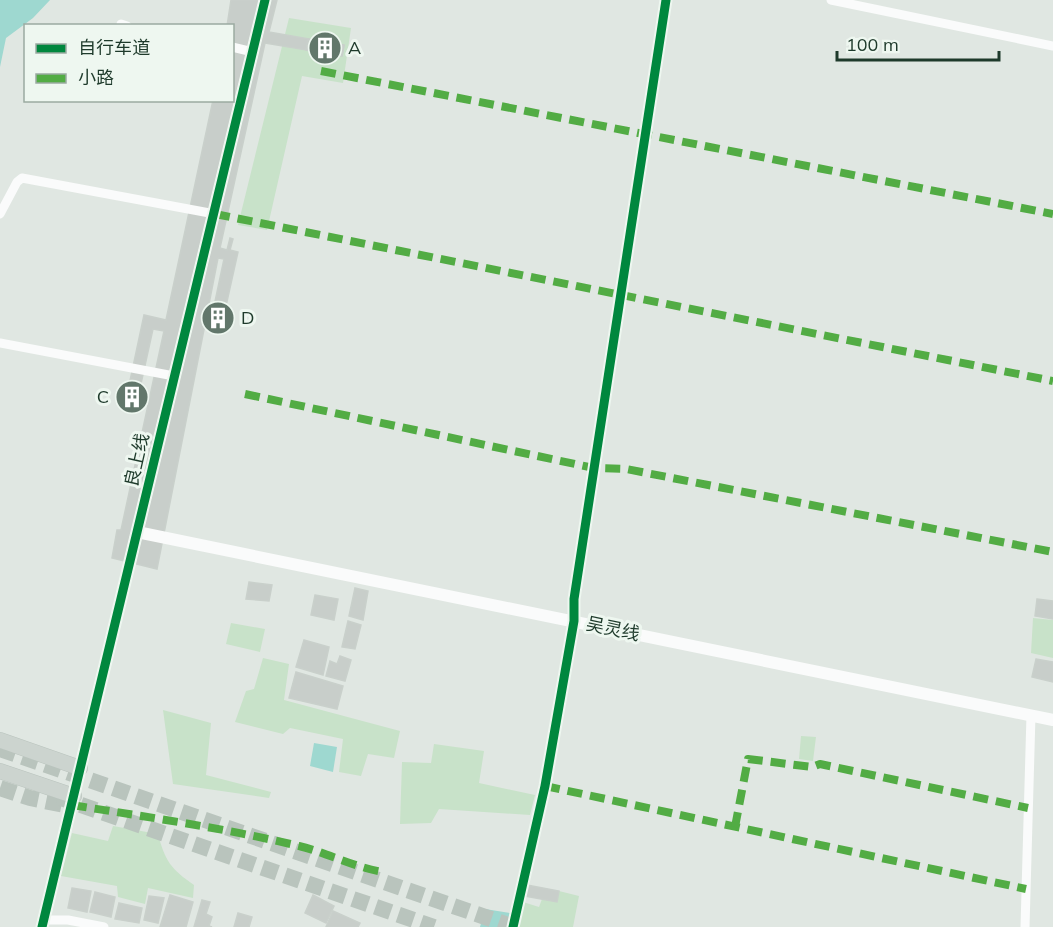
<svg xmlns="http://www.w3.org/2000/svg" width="1053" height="927" font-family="Mulish,'Noto Sans SC',sans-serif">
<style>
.green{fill:#c8e2c9}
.water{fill:#9ed8d0}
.building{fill:#c8ceca;stroke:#c9d0cb;stroke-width:1.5}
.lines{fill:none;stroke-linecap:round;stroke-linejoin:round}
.trunk-tunnel{stroke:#b9c4bd;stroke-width:16;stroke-dasharray:16 8;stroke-linecap:butt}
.primary-casing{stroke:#bac4be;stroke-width:16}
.minor{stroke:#fafbfb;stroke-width:9}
.tertiary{stroke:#fafbfb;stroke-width:12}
.primary{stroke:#ccd4cf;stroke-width:15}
.quiet{stroke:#52ac44;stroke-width:8;stroke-dasharray:15 8;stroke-linecap:butt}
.cycleway-casing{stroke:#eef7f0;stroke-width:13}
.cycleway{stroke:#00873e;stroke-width:9}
.labels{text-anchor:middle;stroke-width:6;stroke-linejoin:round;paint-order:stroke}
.poi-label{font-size:18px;fill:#1e3a2b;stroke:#eef7f0;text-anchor:start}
.street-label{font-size:18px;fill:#1e3a2b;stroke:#eef7f0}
</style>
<rect width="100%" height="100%" fill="#e0e7e2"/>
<!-- green -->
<g class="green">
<path d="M289,18L351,28L343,83L302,76L267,230L238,225Z"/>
<path d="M1033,618L1053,620V658L1031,653Z"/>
<path d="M231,623L265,629L260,652L226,644Z"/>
<path d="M263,658L289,664L284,700L400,731L394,758L368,754L361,776L339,772L343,739L290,728L283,734L235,722L246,691L254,689Z"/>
<path d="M163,710L211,723L206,775L271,792L269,798L173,784Z"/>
<path d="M801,736L816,737L813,761L799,759Z"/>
<path d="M434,744L484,751L479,783L535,795L530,815L439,809L431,823L400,824L402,762L431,763Z"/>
<path d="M113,826L158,834C165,861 171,869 194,885L193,898L148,888L145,904L118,897L117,886L61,876L72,833L108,841Z"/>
<path d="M559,891L579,896L573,927H518L523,902L539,907L542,899L557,902Z"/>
</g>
<!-- water -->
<g class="water">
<path d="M0,0H50L33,18L6,38L0,67Z"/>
<path d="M314,743L337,747L333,772L310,766Z"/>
<path d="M485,909L510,913L506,927H480Z"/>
</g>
<!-- building -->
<g class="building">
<path d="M231,0H277L269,32L344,45L342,56L265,43L220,248L227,250L230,238L233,239L230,250L238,252L220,333L209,330L224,259L218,258L157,569L112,558L117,530H121L164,331L153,329L135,411L124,409L144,315L166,320L213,100H232V26H227Z"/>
<path d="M308,39L344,45L342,56L306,50Z"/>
<path d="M215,303L226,306L220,333L209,330Z"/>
<path d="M130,382L141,384L135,411L124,409Z"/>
<path d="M249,582L272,585L269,601L246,599Z"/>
<path d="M355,588L368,591L363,620L349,616Z"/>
<path d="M315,595L338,599L334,620L311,615Z"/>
<path d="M1037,599L1053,601V619L1035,616Z"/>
<path d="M348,621L361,625L355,649L342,647Z"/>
<path d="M304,640L329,647L323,675L296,667Z"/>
<path d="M340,656L351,660L345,681L326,676L330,661L337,664Z"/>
<path d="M1036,659L1053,662V682L1032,677Z"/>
<path d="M296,672L343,686L337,709L289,698Z"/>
<path d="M527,885L559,891L557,902L524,896Z"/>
<path d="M72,888L91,891L87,912L68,908Z"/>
<path d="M95,892L115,897L111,917L90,912Z"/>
<path d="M170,895L193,902L186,927H160Z"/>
<path d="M313,895L334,906L326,923L305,913Z"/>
<path d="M149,896L164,898L158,923L144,920Z"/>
<path d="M202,900L210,902L206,914L212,917L209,926L212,927H194Z"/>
<path d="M119,903L142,908L139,923L115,919Z"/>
<path d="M333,911L360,923L358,927H326Z"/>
<path d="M238,913L252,917L249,927H234Z"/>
</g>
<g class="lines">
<!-- trunk-tunnel -->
<g class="trunk-tunnel">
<path d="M0,749L514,927"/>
<path d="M0,788L30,798L69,806"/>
<path d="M58,797L434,927"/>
</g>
<defs>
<g id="primary">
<path d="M0,740L80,768"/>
<path d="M0,771L74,796"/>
</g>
</defs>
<!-- primary casing -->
<use href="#primary" class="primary-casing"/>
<!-- minor -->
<g class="minor">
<path d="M831,0L1053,46"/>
<path d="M121,24L127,26"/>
<path d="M232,47L253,52"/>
<path d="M0,214L17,182L22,178L215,214"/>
<path d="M0,343L174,376"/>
<path d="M43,920H68L104,927"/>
<path d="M513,927L545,786L574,621V599L666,0"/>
<path d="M1025,927L1031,715"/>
</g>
<!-- tertiary -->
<g class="tertiary">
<path d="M137,532L1053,720"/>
<path d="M42,927L265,0"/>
</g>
<!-- primary -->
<use href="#primary" class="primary"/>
<!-- quiet -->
<g class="quiet">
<path d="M321,71L1053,214"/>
<path d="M215,214L1053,381"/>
<path d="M245,394L594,468L626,469L1053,552"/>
<path d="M545,786L1026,889"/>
<path d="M72,805C147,817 224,828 299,846C328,853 353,867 383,872"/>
<path d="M735,827L748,759L812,767L820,764L1028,808"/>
</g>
<defs>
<g id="cycleway">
<path d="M42,927L265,0"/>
<path d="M513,927L545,786L574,621V599L666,0"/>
</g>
</defs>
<!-- cycleway casing -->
<use href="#cycleway" class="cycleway-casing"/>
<!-- cycleway -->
<use href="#cycleway" class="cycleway"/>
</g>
<!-- icons -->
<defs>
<symbol id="building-disc" viewBox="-11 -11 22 22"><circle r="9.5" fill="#62776b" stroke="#eef7f0"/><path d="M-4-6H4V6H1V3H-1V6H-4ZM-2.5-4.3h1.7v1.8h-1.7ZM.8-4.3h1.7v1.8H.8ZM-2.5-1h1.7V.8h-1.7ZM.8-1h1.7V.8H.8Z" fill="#fff"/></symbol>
</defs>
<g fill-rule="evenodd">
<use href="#building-disc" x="306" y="29" width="38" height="38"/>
<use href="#building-disc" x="199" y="299" width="38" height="38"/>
<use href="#building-disc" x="113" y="378" width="38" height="38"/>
</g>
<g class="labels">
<!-- poi labels -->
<g class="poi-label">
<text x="348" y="54">A</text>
<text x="241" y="324">D</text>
<text x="109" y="403" text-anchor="end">C</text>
</g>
<!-- street labels -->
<g class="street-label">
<text transform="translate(137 460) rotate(-77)" y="6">良上线</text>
<text transform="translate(613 629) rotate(12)" y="6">吴灵线</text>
</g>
</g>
<!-- legend -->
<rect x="24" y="24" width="210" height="78" fill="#eef7f0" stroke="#9baba1" stroke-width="1.5"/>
<rect x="36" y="44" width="30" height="9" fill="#00873e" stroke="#9baba1" stroke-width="1.5"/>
<text x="78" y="54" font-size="18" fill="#1e3a2b">自行车道</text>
<rect x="36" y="74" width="30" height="9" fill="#52ac44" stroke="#9baba1" stroke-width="1.5"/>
<text x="78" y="84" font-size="18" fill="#1e3a2b">小路</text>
<!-- scale -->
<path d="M837 51v9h162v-9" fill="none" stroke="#1e3a2b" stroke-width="3"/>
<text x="846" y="51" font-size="18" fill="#1e3a2b" stroke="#eef7f0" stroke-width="4.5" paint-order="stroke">100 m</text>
</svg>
